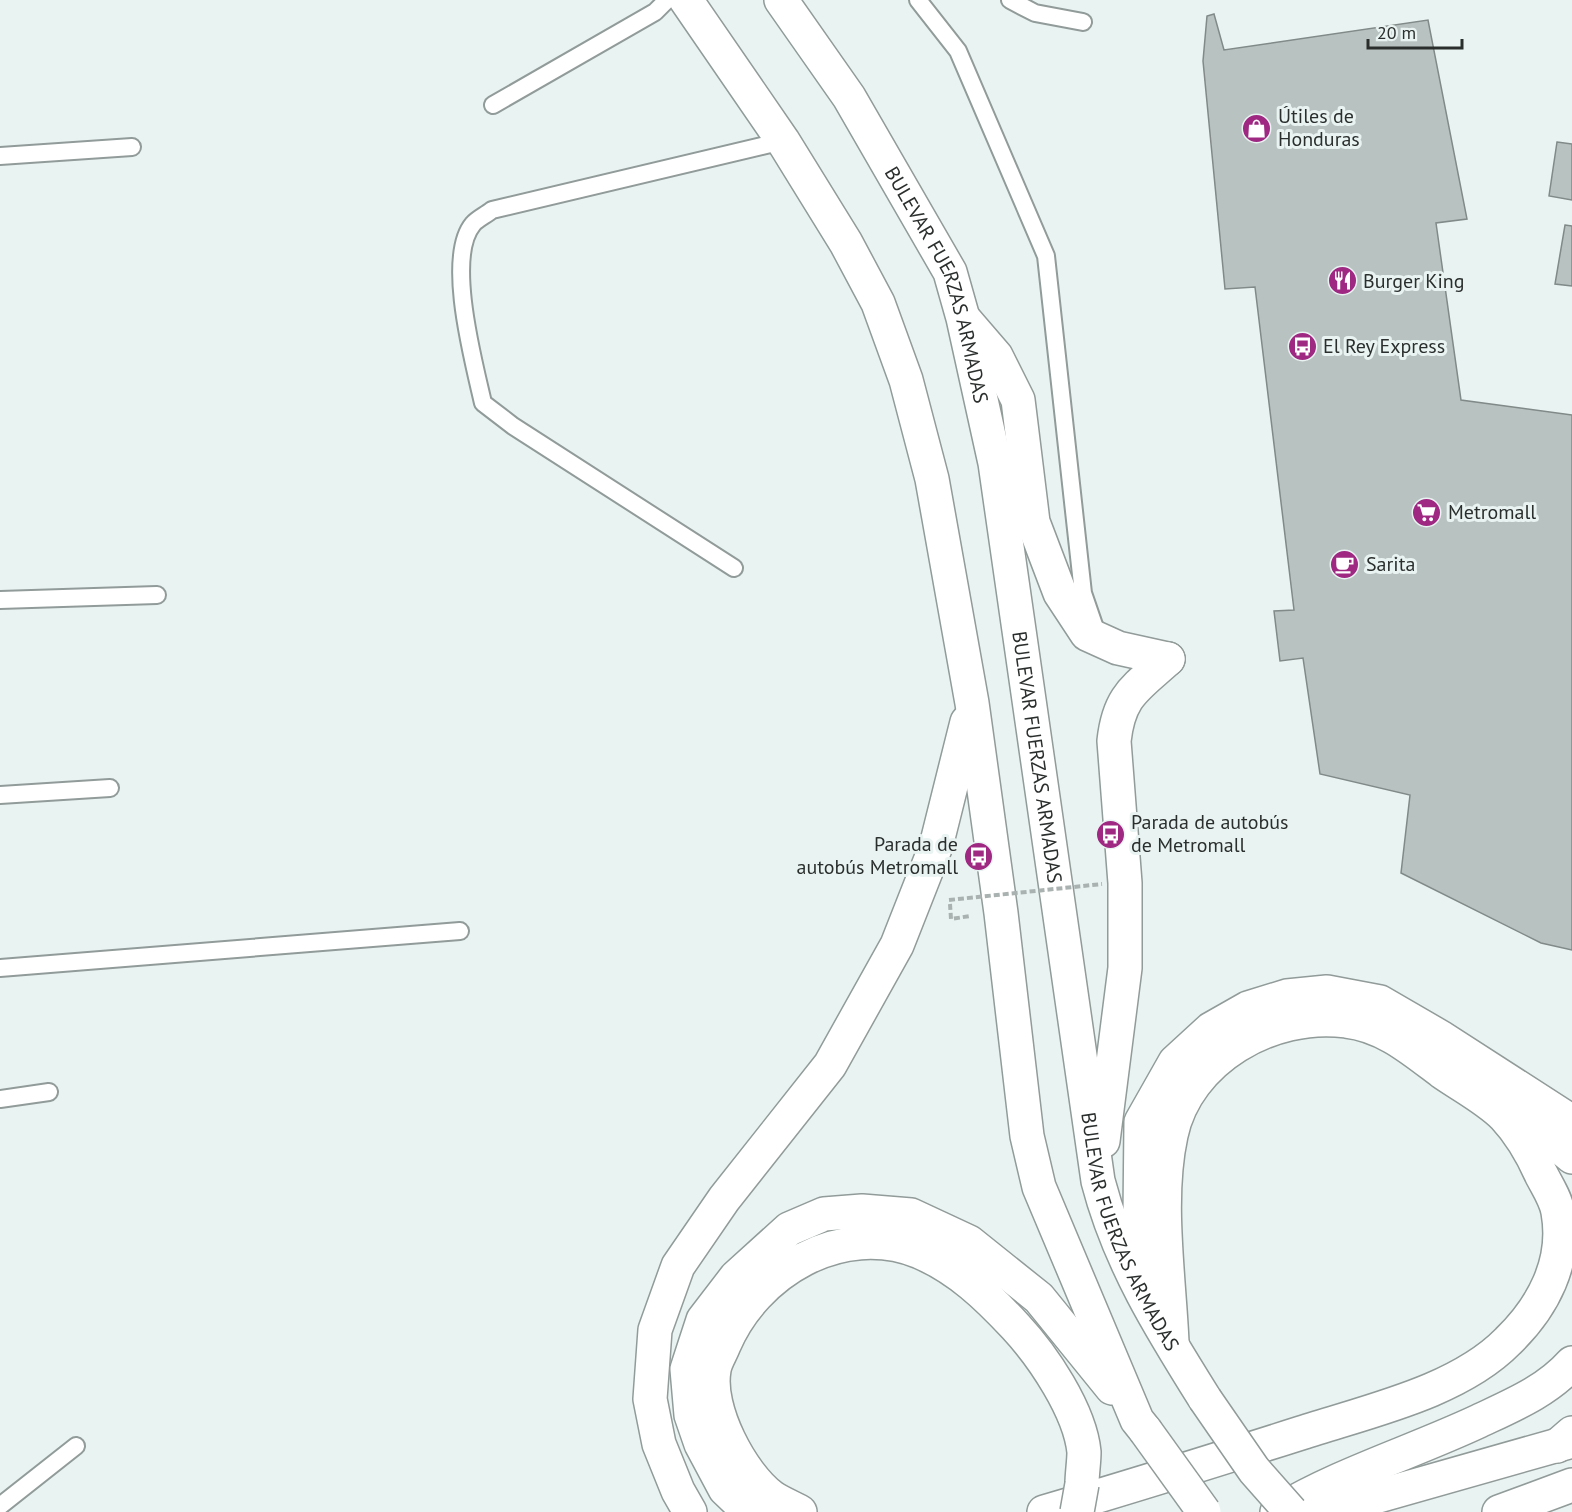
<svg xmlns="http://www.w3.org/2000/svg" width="1572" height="1512" font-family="'PT Sans',sans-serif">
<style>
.building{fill:#b8c2c0;stroke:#818a88;stroke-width:1.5}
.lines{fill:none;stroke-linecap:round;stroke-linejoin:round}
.lane-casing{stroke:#919b99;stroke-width:20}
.primary-casing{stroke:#919b99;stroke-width:36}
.highway-casing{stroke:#919b99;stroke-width:36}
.path{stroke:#a9b2b0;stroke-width:4;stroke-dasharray:6 3;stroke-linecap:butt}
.lane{stroke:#fff;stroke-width:16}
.primary{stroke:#fff;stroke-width:33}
.highway{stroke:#fff;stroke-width:33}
.highway-bridge-casing{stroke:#919b99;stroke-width:36;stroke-linecap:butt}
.path-bridge{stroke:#a9b2b0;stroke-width:4;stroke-dasharray:6 3;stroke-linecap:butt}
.highway-bridge{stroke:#fff;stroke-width:33}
.labels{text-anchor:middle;stroke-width:6;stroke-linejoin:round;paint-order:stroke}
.poi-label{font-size:20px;fill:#2a2e2d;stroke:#e9f4f2;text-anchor:start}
.street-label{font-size:20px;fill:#2a2e2d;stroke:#e9f4f2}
</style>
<rect width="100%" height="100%" fill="#e9f4f2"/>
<!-- building -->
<g class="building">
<path d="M1214,14L1224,50L1428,20L1467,219L1436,223L1461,400L1572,415V950L1541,943L1401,873L1410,795L1320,774L1303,658L1280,661L1274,611L1294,610L1255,287L1225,289L1203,61L1207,16Z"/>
<path d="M1557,142L1572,144V200L1549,196Z"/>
<path d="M1565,225L1572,226V286L1555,284Z"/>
</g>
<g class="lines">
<defs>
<g id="lane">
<path d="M918,0L958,51L1046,256L1083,593L1094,625"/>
<path d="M1010,0L1035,13L1083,22"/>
<path d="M493,105L655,12L667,0"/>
<path d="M0,156L132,147"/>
<path d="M734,568L513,426L483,403C474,363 445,257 473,224C477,219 486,215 492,210L783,141"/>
<path d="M0,600L157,595"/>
<path d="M0,795L110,788"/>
<path d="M0,968L460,931"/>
<path d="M0,1099L49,1092"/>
<path d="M0,1506L76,1446"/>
</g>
<g id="primary">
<path d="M1322,1512L1572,1441"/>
<path d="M1499,1512L1572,1485"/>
</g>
<g id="highway">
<path d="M686,0L783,141L846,243L878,303L906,380L932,479L972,703L1001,913L1027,1136L1039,1187L1137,1420L1145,1430"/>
<path id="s1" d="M781,0L849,97L950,272L963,318L995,463L1098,1181C1119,1262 1161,1329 1205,1399"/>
<path d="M965,320L996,356L1018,400L1033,522L1060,593L1087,634L1118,648L1168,659"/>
<path d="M1508,1118L1543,1133L1572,1157"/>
<path d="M1103,1141L1125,968V883L1114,741C1119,695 1136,688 1168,659"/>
<path d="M1152,1288L1140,1216L1141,1122L1175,1062L1211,1029L1248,1008L1287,996L1327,992L1380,1002L1442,1038L1572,1122"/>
<path d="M1557,1446L1572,1433"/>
<path d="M690,1512L678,1491L659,1444L650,1399L655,1330L678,1266L724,1199L830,1065L897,945L936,846L967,722"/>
<path d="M749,1512L725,1489L701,1444L691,1415L687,1369L703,1320L736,1277L789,1229L824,1214L862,1211L911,1215L969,1242L1039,1298L1112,1388"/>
<path d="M800,1512C791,1507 781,1503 772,1497C741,1474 707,1409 714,1370C715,1362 721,1353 724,1345C755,1272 841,1220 920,1252C959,1269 987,1296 1015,1326C1043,1356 1080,1411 1084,1452C1084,1462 1082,1474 1082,1484"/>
<path d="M1044,1512C1130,1487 1216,1460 1301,1433C1368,1411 1458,1392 1508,1341C1543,1307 1567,1262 1558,1212C1556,1199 1547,1186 1541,1174C1532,1154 1519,1132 1504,1116C1487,1099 1462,1086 1442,1072C1413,1050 1384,1025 1346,1021C1272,1011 1187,1059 1171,1135C1157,1199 1169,1276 1172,1342"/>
<path d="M1277,1512C1340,1474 1413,1452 1479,1421C1513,1405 1547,1391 1572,1363"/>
</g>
</defs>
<!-- lane casing -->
<use href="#lane" class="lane-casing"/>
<!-- primary casing -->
<use href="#primary" class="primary-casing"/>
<!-- highway casing -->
<use href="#highway" class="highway-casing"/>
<!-- path -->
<path class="path" d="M950,904L951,919L970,916"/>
<!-- lane -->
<use href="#lane" class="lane"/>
<!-- primary -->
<use href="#primary" class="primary"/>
<!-- highway -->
<use href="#highway" class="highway"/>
<defs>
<g id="highway-bridge">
<path d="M1205,1399L1254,1470L1291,1512"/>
<path d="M1145,1430L1204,1512"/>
<path d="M1077,1512L1082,1484"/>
</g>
</defs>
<!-- highway-bridge casing -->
<use href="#highway-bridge" class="highway-bridge-casing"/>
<!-- path-bridge -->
<path class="path-bridge" d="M949,900L1102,884"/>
<!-- highway-bridge -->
<use href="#highway-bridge" class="highway-bridge"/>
</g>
<!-- icons -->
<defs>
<symbol id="shop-disc" viewBox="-11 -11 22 22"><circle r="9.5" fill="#9e2882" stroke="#e9f4f2"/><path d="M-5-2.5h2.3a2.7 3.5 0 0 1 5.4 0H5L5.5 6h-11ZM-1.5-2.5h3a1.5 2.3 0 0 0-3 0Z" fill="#fff"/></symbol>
<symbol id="restaurant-disc" viewBox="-11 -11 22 22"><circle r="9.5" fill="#9e2882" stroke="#e9f4f2"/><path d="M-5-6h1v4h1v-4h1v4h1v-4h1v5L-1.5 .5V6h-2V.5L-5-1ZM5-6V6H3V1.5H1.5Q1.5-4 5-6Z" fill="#fff"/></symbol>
<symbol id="bus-disc" viewBox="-11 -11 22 22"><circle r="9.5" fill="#9e2882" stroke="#e9f4f2"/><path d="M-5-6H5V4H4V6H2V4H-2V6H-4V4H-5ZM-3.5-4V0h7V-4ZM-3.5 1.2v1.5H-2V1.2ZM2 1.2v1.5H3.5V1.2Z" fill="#fff"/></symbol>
<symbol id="supermarket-disc" viewBox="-11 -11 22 22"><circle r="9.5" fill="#9e2882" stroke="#e9f4f2"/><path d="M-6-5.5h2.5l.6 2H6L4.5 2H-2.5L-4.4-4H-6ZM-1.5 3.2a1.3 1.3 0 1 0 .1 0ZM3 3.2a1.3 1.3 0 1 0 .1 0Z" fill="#fff"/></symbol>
<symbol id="cafe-disc" viewBox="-11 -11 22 22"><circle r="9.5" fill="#9e2882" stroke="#e9f4f2"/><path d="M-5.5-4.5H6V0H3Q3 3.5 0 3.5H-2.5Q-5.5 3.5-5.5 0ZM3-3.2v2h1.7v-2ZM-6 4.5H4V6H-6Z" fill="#fff"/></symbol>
</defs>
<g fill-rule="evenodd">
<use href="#shop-disc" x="1240" y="112" width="33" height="33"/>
<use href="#restaurant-disc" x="1326" y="264" width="33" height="33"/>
<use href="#bus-disc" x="1286" y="330" width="33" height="33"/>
<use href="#supermarket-disc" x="1410" y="496" width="33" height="33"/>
<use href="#cafe-disc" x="1328" y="548" width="33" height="33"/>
<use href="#bus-disc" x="1094" y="818" width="33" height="33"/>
<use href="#bus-disc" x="962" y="840" width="33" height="33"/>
</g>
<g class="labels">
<!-- poi labels -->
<g class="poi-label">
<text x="1278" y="123">Útiles de<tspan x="1278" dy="23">Honduras</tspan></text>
<text x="1363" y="288">Burger King</text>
<text x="1323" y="353">El Rey Express</text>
<text x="1448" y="519">Metromall</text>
<text x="1366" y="571">Sarita</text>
<text x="1131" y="829">Parada de autobús<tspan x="1131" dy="23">de Metromall</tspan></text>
<text x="958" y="851" text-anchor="end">Parada de<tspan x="958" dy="23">autobús Metromall</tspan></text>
</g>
<!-- street labels -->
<g class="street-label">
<text dy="7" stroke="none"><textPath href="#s1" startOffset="328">BULEVAR FUERZAS ARMADAS</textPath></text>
<text dy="7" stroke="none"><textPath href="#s1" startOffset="814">BULEVAR FUERZAS ARMADAS</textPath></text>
<text dy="7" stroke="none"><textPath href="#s1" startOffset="1300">BULEVAR FUERZAS ARMADAS</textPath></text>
</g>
</g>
<!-- scale -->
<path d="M1368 39v9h94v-9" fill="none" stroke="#2a2e2d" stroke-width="3"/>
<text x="1377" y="39" font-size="18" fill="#2a2e2d" stroke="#e9f4f2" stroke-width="4.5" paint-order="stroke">20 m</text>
</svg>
